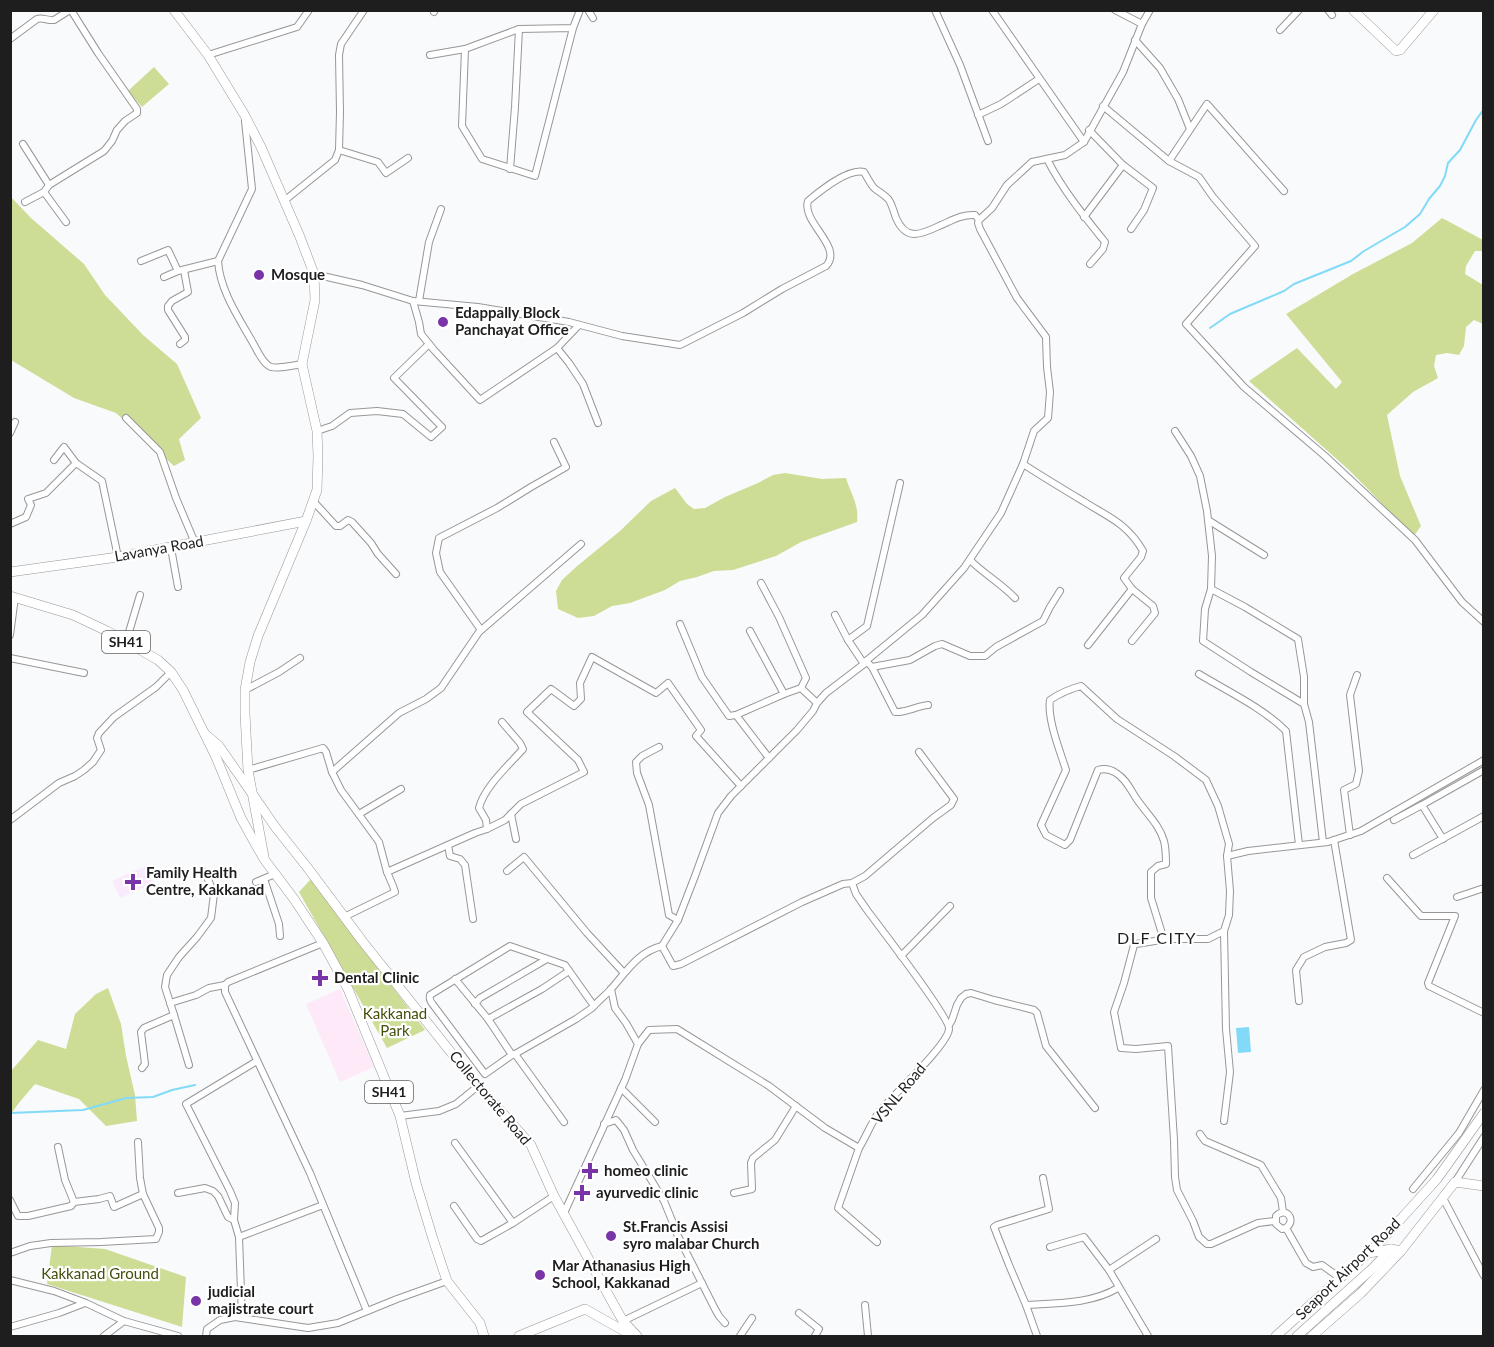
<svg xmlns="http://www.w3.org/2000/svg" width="1494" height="1347" font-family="Lato,sans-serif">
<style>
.education{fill:#fde9f8}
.medical{fill:#f9eafc}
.green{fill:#cddd95}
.water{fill:#82daf8}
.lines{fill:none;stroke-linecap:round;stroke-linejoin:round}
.stream{stroke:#82daf8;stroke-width:2}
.street-casing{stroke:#97979a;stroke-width:8}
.secondary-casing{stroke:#97979a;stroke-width:10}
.primary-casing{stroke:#97979a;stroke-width:10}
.street{stroke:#fff;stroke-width:6}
.secondary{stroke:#fff;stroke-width:9}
.primary{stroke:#fff;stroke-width:9}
.poi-dot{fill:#7934a7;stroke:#fff;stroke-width:2}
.labels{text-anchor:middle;stroke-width:4.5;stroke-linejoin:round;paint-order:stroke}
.shield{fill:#fff;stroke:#626262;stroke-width:1.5}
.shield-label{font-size:14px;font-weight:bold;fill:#1e1e1f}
.poi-label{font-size:15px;font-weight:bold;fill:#1e1e1f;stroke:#fff;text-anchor:start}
.street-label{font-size:15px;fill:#1e1e1f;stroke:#fff}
.park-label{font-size:15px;fill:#444f0b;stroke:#fff}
.neighbourhood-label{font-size:16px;letter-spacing:1.5px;fill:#1e1e1f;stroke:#fff}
</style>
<rect width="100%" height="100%" fill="#f9fafc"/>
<!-- education -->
<path class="education" d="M340,989L374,1067L340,1082L306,1004Z"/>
<!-- medical -->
<path class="medical" d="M146,866L154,883L120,898L112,881Z"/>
<!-- green -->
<g class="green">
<path d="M154,67L169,84L142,107L128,91Z"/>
<path d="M10,196L31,218L84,264L105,295L143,335L177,364L201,418L179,439L185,460L174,466L116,413L74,398L11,360Z"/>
<path d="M1442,218L1483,240V249L1482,251H1475L1466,266L1465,274L1483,285V324L1474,320L1466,327L1464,346L1459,355L1447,353L1436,355L1434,366L1438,378L1413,392L1387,415L1400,476L1421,526L1414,536L1349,470L1249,381L1297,348L1336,389L1342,382L1286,314L1353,274L1412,243Z"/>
<path d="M785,473L822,479L846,478C851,495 859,503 857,522L801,542L776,556L733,570L714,571L697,577L680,581L665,590L630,603L612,606L594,616L578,618L558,609L556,591L562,580L576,567L620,531L651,501L675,488L687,504L694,509L705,508L725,497L758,483L773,475Z"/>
<path d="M311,879L425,1030L387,1048L299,892Z"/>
<path d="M108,988L121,1024L126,1056L135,1095L137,1121L106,1126L79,1099L35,1084L18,1104L11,1114V1071L38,1040L66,1049L75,1014L96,994Z"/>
<path d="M52,1245L105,1249L186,1277L182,1327L47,1284Z"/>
</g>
<!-- water -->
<path class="water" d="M1249,1027L1251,1052L1238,1053L1236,1028Z"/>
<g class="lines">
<!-- stream -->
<g class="stream">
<path d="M1210,328L1230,314L1284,291L1294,284L1351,261L1364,251L1405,227L1420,214L1429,199L1440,186L1445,176L1448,163L1460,150L1476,120L1484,109"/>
<path d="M10,1113L83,1110L126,1098L153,1097L172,1090L195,1085"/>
</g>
<defs>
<g id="street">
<path d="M588,10L593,18"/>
<path d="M935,10L960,65L988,141"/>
<path d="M992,10L1084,142"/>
<path d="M1115,10L1142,24"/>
<path d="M1328,10L1332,15"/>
<path d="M434,12L435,10"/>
<path d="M573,28L519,29L465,49L462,126L482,159L535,176L573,28L580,10"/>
<path d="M1280,30L1299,10"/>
<path d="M10,39L37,19C43,17 48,21 54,20L70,10"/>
<path d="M1135,40L1160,68L1178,99L1190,129"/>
<path d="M208,55L297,27L309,10"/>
<path d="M430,55L465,49"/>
<path d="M1103,106L1169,161L1199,177L1213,197L1255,246L1186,324L1244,387L1325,456L1415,540L1462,602L1484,622"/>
<path d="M978,115L1001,104L1039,79"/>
<path d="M245,121L252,189L218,261C220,291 239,318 253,343C257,350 262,362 269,366C275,370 295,365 302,364"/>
<path d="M1089,130L1123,165L1153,188L1144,210L1131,229"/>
<path d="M23,144L49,185"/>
<path d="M339,150L378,162L386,173L408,158"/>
<path d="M1047,159C1062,189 1084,216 1105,242L1103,249L1090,264"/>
<path d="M1169,161L1207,104L1284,191"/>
<path d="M510,169L515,107L519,29"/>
<path d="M44,192L66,222"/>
<path d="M284,201L335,160L339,150L340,112L339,55L341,44L364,10"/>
<path d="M25,202L44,192L49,185L104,151L112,141L117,130L125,121L137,113V109L98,53L71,10"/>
<path d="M1084,217L1123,165"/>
<path d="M141,261L168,250L178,271L218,261"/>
<path d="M314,274L362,285L413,301L478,307L569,322L622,336L680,345L743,313L782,289L826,266C844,247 801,222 808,201C820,191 848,168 864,172C867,177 870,183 874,188C879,192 885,195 889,200C892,205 894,212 896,218C906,241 920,235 939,226C951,221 962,214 975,215L979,220"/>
<path d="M164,277L178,271"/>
<path d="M413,301L419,322L421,334L434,350L480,400L557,348L579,325"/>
<path d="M419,301L429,242L441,209"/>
<path d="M180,344L185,340V337L168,310V306L172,301L188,292L184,270"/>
<path d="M557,348L569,363L583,384L598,423"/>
<path d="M126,418L160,452L176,498L195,543"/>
<path d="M317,431L332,426L350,413L377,411L403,414L431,437L442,427L394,378L429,344"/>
<path d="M1175,431L1191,456L1200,476L1207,511L1212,556L1211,589L1205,609L1203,641L1251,672L1304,704L1309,722L1323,842"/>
<path d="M10,433L15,422"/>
<path d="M54,460L64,447L76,463"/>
<path d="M1023,464C1043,477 1063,489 1083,501C1108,517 1127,523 1143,551L1141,557L1124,578L1132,589L1153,606L1155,613L1132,641"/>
<path d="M314,502L336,526H340L348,520L352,522L371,543L378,554L396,574"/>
<path d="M1208,520L1264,555"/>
<path d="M10,524L26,517L31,505L28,499L46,493L76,463L102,481L118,557"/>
<path d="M171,548L178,587"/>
<path d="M970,560C984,574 1002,584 1015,598"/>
<path d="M761,583L779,617L806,678L801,688"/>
<path d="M1211,589L1245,607L1298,639L1304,677V704"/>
<path d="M835,615L848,640L864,664"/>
<path d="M680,624L702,677L729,716L736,715L769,758"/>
<path d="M481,630L440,572L436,553L439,538L497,508L531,487L566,467L554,442"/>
<path d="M750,631L784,694L801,688L817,703"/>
<path d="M10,635L15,597"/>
<path d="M848,640L867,626L900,483"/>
<path d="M126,642L140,595"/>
<path d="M1088,645L1132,589"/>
<path d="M10,658L84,673"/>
<path d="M866,661L872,667L910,660L935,646L942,644L970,656H985L996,647L1043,621L1050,607L1060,591"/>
<path d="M872,667L895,712C905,713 917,706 928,705"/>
<path d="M1199,674C1227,691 1263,708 1286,731L1299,845"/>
<path d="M245,690L279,672L300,658"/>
<path d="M736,715L784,694"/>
<path d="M659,747L642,756L636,762L637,773L649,805L669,915L678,920"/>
<path d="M248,770L323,748L326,752L332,772L341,790L379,842L387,872L393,886L395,892L344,917"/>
<path d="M332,772L399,713L426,699L441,688L479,632L581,544"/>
<path d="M1422,805L1484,770"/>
<path d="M359,814L401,789"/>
<path d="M511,814L516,839"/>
<path d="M10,820L59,783L75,776L84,770L93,762L101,750L97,738L99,733L114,717L156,687L171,672"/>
<path d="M1394,820L1422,805L1443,839"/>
<path d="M487,829L505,820L521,804L584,772L578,760L527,712L551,689L574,706L581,699L580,683L592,657L656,693L668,683L701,730L696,736L741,786"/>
<path d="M1350,835L1344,790L1356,784L1359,771L1350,695L1357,675"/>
<path d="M448,845L450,856L460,859L465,865L473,919"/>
<path d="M1413,855L1484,816"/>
<path d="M1227,856L1248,851L1328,842L1361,831L1484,760"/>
<path d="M507,871L524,857L587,933L624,973"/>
<path d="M387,872L475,833L487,829L486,820L479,808C484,787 509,765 523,749L520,743L502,722"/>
<path d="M1387,878L1421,916H1455L1428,983L1429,986L1484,1013"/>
<path d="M264,879L279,924L280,936"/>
<path d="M256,882L275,874"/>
<path d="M1457,897L1484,888"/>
<path d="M1224,931L1208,939H1167L1136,944L1134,945L1124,983L1114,1012L1121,1048L1136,1049L1168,1046L1174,1140L1175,1177L1177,1190L1193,1221L1199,1237L1207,1244H1211L1258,1223L1275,1221"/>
<path d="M1164,940L1151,898V872L1158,866L1166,864C1166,856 1166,849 1164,841C1159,824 1146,813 1136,798C1130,789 1126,779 1116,773C1110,769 1105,768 1098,770L1070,840L1065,845L1046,835L1041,825L1066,770C1060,751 1047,719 1050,700C1060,693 1070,689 1081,686L1117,719L1174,756L1206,780L1218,806L1229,844L1227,856L1230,891L1229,915L1224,931L1226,1029L1230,1072L1224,1121"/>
<path d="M323,943L228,982L225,985V992L310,1173L367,1311"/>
<path d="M662,946L673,966L681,964L802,902L843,884L852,883L865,876L933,818L951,805L954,799L919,752"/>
<path d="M901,956L950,906"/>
<path d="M455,979L488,1019L512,1055"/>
<path d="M1299,1001L1296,970L1304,957L1325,947L1346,943L1351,940L1334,840"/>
<path d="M170,1003L196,995L209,988L225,985"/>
<path d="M475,1004L480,998L547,959"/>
<path d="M594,1006L565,965L510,946L430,995C429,1000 431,1002 434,1006L485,1074L512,1055L515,1054L576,1019L592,1008L594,1006C599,1000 606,995 611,989C627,971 638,952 662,946L678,920L695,876L718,813L731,796L797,730L813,711L817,703L826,693L864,664L866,661L922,615L964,568L1001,513L1023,464L1034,431L1048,418L1050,392L1047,367L1046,337L1017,298L980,229L978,223L979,220L992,208L1007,185L1032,162L1065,155L1084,142L1123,72L1142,24L1150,10"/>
<path d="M174,1015L165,987L167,975L179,957L197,937L211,918L214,894L205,872"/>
<path d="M488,1019L542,989L569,971"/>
<path d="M949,1025L952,1020L957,1005L961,998L966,994L971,993L994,1000L1034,1010L1037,1013L1046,1046L1095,1108"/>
<path d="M638,1044L649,1030L677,1029L769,1086L825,1128L859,1148C866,1137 871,1123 879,1112C892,1096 948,1045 949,1029C950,1018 878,925 867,910L856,894L852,883"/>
<path d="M515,1054L564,1122"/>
<path d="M142,1068L145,1064L141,1032L144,1028L174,1015L189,1065"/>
<path d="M621,1088L655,1122"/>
<path d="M400,1116L439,1111L456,1104L478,1086"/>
<path d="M604,1124L616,1120L624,1130L633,1150L664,1201L673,1223"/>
<path d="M1200,1134L1205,1141L1261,1165L1281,1198L1283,1212"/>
<path d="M455,1143L513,1223L554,1196"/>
<path d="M58,1147L65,1180L74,1202"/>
<path d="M859,1148L838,1208L877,1242"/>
<path d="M1455,1182L1484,1137"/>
<path d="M1413,1189L1459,1133L1484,1090"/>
<path d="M178,1193L205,1188L213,1191L218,1196L228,1217L234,1220L239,1237L242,1318"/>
<path d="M734,1193L752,1189L751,1163L753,1158L775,1140L796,1106"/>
<path d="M1443,1198L1484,1276"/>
<path d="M10,1200L18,1216H28L71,1206L74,1202L99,1199L110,1196L114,1207L143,1194"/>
<path d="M454,1206L477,1239L481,1241L513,1223"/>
<path d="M564,1213L625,1080L638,1044L626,1023L615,1008L611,989"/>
<path d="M234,1220L235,1203L230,1191L186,1104L257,1061"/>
<path d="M1286,1228C1297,1220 1286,1206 1276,1216V1224L1282,1229L1286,1228L1306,1263L1313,1267L1322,1265L1340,1278"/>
<path d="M677,1234L715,1309L719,1316L725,1323"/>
<path d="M239,1237L323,1205"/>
<path d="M1050,1247L1084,1237L1109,1270L1148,1336"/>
<path d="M10,1253L30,1246L51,1243L101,1242L156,1239L159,1232V1228L143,1194L140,1178L138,1142"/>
<path d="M1109,1270L1156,1239"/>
<path d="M10,1280L54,1291L86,1303L124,1321"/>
<path d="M865,1305L868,1336"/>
<path d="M1026,1305C1057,1303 1091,1304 1118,1288"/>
<path d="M799,1313L819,1329L815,1336"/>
<path d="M623,1321L702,1283"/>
<path d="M10,1327L59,1313L85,1303"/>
<path d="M104,1336L124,1321L178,1336"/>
<path d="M206,1336L207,1329L220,1320L235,1317L308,1328L338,1323L397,1299L447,1281"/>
<path d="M740,1336L752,1318"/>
<path d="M1037,1336L1026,1305L1009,1265L994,1227L997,1225L1049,1209L1043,1178"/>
</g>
<g id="secondary">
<path d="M174,10L208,55L244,114L261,147L300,237L314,274L315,300L302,364L317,431L318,456L317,490L306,521L258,636L250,662L245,690V714L248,770L264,857"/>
<path d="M1353,10L1396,51L1400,50L1434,10"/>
<path d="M10,572L118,557L306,521"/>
<path d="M205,734L219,746L276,828L307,867L363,942L473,1080L531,1145L554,1196L615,1307L623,1321L637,1336"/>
<path d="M1369,1253L1391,1249L1401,1251L1455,1182L1484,1186"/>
<path d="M519,1336L585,1309L633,1336"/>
<path d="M1312,1336L1361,1293L1401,1251"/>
</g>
<g id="primary">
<path d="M10,596L73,615L107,631L158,660L171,672L183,690L216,757L241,818L256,845L264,859L294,899L323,943L348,989L400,1116L416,1183L433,1239L447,1281L480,1323L484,1336"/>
<path d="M1276,1336L1380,1242L1437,1179L1484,1113"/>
<path d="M1297,1336L1373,1268L1391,1249"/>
</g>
</defs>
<!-- street casing -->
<use href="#street" class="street-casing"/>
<!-- secondary casing -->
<use href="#secondary" class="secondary-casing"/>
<!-- primary casing -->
<use href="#primary" class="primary-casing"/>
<!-- street -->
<use href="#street" class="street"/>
<!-- secondary -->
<use href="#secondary" class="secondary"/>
<!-- primary -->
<use href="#primary" class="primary"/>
</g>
<!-- markers -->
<g class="poi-dot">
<circle cx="259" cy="275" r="6"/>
<circle cx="443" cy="322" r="6"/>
<path d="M130 873h6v6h6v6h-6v6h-6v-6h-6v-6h6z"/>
<path d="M317 969h6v6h6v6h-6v6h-6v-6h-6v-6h6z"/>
<path d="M587 1162h6v6h6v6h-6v6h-6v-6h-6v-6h6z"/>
<path d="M579 1184h6v6h6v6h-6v6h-6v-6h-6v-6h6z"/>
<circle cx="611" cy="1236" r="6"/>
<circle cx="540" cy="1275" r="6"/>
<circle cx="196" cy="1301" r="6"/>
</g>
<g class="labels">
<!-- shield labels -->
<g class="shield">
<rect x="102" y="631" width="48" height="22" rx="4.5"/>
<rect x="365" y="1081" width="48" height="22" rx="4.5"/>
</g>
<g class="shield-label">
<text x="126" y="647">SH41</text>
<text x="389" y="1097">SH41</text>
</g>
<!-- poi labels -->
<g class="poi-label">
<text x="271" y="280">Mosque</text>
<text x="455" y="318">Edappally Block<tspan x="455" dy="17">Panchayat Office</tspan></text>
<text x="146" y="878">Family Health<tspan x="146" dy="17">Centre, Kakkanad</tspan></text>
<text x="334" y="983">Dental Clinic</text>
<text x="604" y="1176">homeo clinic</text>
<text x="596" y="1198">ayurvedic clinic</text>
<text x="623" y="1232">St.Francis Assisi<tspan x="623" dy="17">syro malabar Church</tspan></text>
<text x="552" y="1271">Mar Athanasius High<tspan x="552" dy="17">School, Kakkanad</tspan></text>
<text x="208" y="1297">judicial<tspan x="208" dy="17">majistrate court</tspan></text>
</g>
<!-- street labels -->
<g class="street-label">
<text transform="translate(159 549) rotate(-10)" y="5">Lavanya Road</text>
<text transform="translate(899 1094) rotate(-50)" y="5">VSNL Road</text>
<text transform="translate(490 1098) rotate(50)" y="5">Collectorate Road</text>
<text transform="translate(1348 1269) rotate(-44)" y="5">Seaport Airport Road</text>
</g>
<!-- park labels -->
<g class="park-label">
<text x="395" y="1019">Kakkanad<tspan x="395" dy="17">Park</tspan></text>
<text x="100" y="1279">Kakkanad Ground</text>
</g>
<!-- neighbourhood labels -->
<g class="neighbourhood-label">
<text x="1157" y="944">DLF CITY</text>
</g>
</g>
<!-- border -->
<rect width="1494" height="1347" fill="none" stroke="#1e1e1f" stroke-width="24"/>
</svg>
